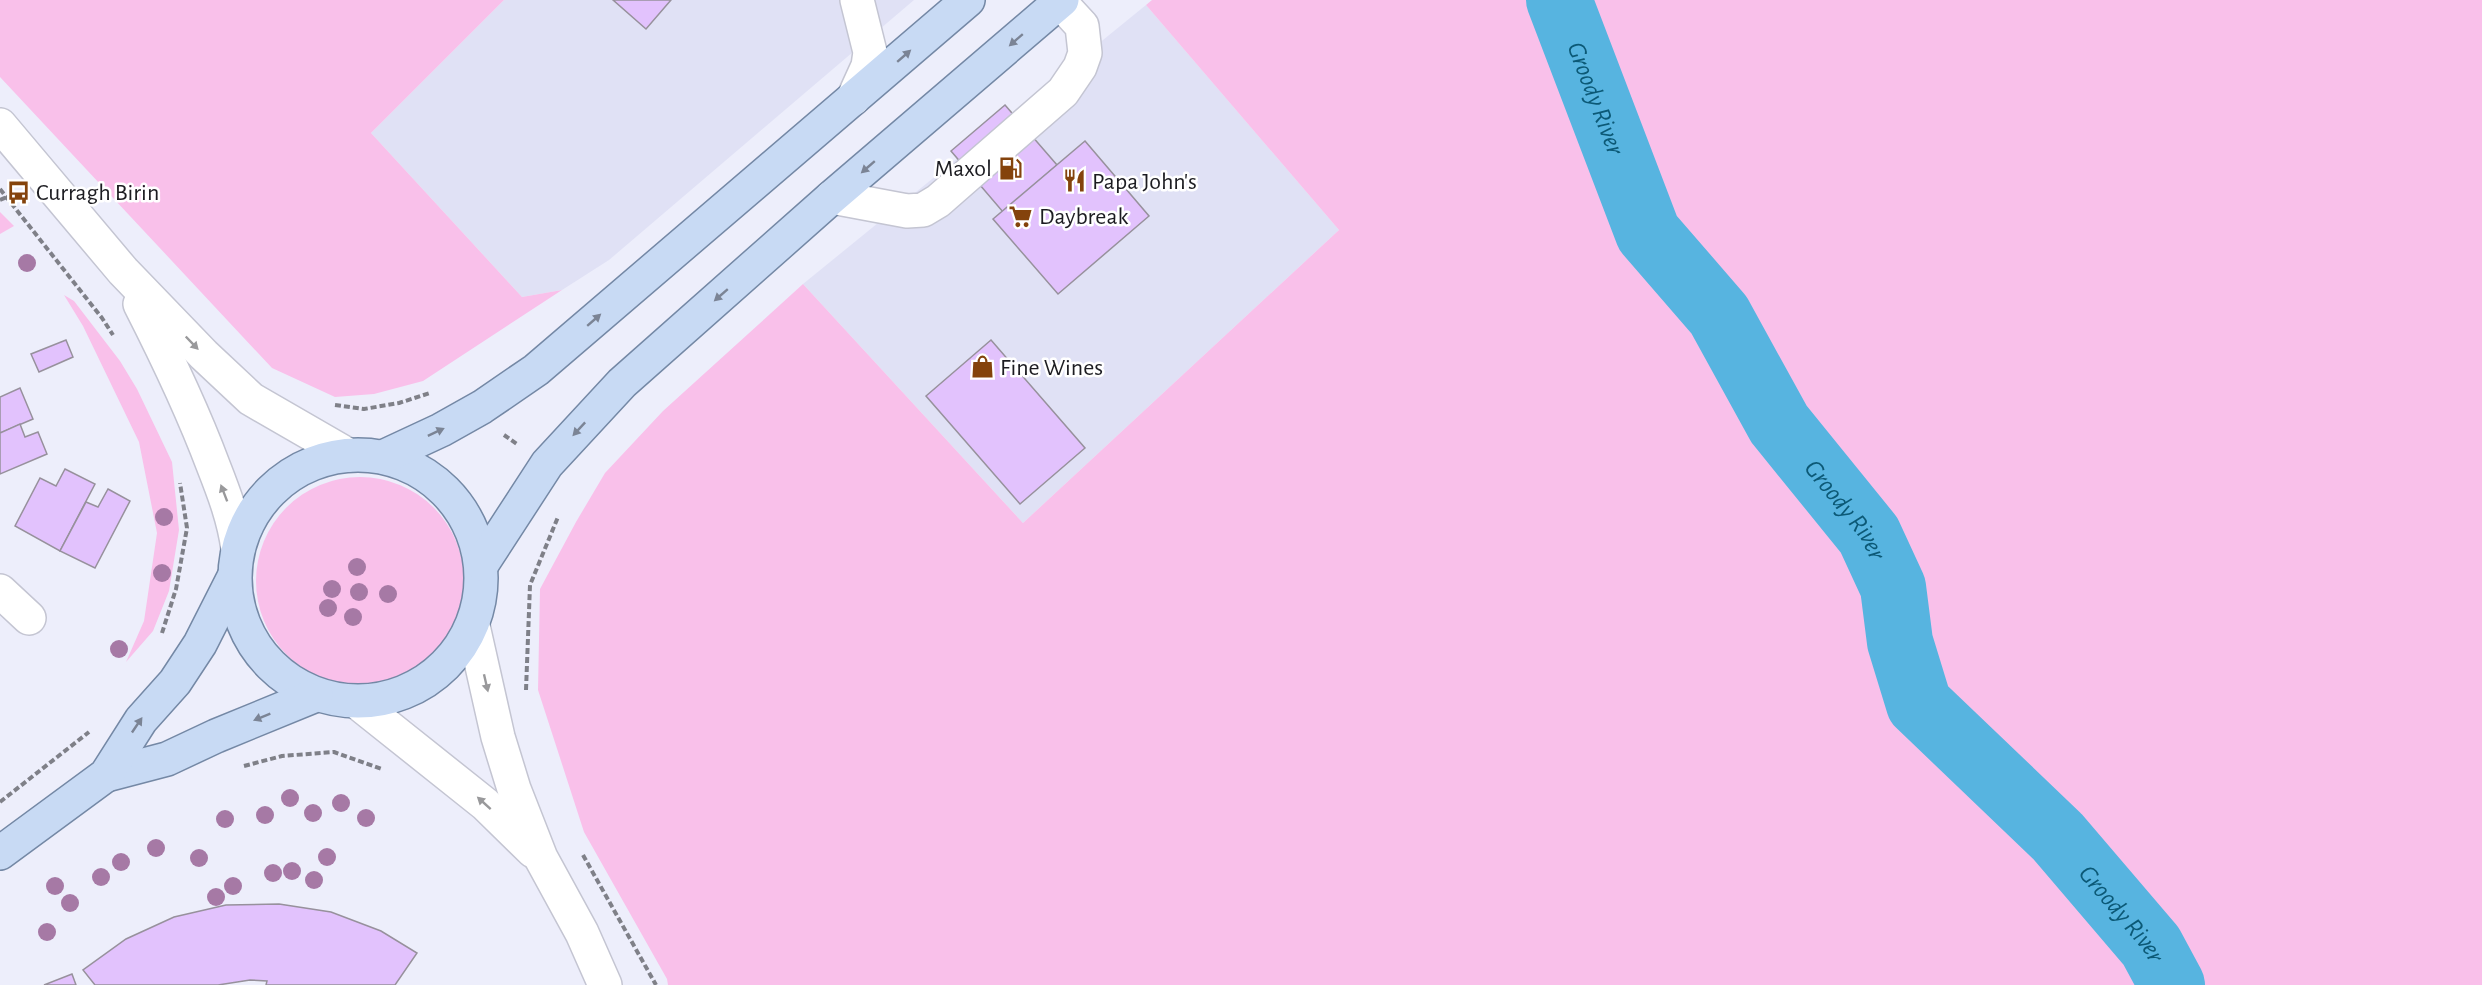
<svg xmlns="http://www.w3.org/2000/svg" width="2482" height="985" font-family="'Alegreya Sans',sans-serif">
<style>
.built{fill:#e0e1f5}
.green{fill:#f9c0ea}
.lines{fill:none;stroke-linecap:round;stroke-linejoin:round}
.river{stroke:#57b4e0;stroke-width:66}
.building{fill:#e2c2fd;stroke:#97919c;stroke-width:1.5}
.minor-casing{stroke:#c4c5d2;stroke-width:36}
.major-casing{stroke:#7488a5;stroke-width:36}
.path{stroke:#7f8088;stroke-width:4;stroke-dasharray:6 3;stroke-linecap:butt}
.minor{stroke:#fff;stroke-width:33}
.major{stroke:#c8daf4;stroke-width:33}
.tree{fill:#a679a5}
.oneway{fill:#7b8495}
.oneway2{fill:#99999b}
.labels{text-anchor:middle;stroke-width:5;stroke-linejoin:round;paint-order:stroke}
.poi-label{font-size:24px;fill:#1c1c21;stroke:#fff;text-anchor:start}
.water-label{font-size:26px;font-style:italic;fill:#0c5976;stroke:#fff}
</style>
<rect width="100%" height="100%" fill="#edeefb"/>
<!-- built -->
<g class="built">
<path d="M504,0H914L609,260L562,290L522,297L371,133Z"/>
<path d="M1146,5L1339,230L1023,523L803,284Z"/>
</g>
<!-- green -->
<g class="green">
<path d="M0,0H504L371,133L522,297L562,290L423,381L374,394L335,397L272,368L0,77Z"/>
<path d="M1152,0H2482V985H668L667,979L584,832L538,690L540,589L576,522L605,473L663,411L803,284L1023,523L1339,230L1146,5Z"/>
<path d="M0,212L14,226L0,234Z"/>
<path d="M64,295L74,301L120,361L137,389L172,462L179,530L169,591L153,631L126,662L144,621L157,533L139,442L83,326Z"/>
<circle cx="360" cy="581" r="104"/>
</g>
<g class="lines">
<!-- river -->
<path class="river" id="s1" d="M1559,0L1648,233L1719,315L1779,424L1869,535L1893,587L1900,642L1919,704L2057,836L2151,946L2172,985"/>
</g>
<!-- building -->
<g class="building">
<path d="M613,0H671L646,29Z"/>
<path d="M1005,105L1057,165L1003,212L951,151Z"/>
<path d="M1085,141L1149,216L1058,294L993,219Z"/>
<path d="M66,340L73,357L39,372L31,354Z"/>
<path d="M991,340L1085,448L1020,504L926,396Z"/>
<path d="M20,388L33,419L0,433V397Z"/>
<path d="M20,424L25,437L38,432L47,454L0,474V433Z"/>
<path d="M65,469L95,484L60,551L15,526L40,478L56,486Z"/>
<path d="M108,489L130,501L95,568L60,551L86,502L98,507Z"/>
<path d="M279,904L331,912L381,931L417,953L395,985H266L267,981L250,980L218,985H95L83,970L126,939L174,917L226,905Z"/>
<path d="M72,974L76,985H44Z"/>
</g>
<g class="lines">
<defs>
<g id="minor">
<path d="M853,99L868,66L870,52L857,0"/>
<path d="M0,125L123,271L204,355L251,399L348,455"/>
<path d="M832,197L907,211L923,210L938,201L970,173L1063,92L1080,67L1085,53L1082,26L1060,2"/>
<path d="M140,304C167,357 192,409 213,465C224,493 234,519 238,549"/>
<path d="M0,591L29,618"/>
<path d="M473,626L498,737L514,789L541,858L582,933L605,985"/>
<path d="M357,702L485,804L533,851"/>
</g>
<g id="major">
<circle cx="358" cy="578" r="123"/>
<path d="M383,457L441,430L482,407L536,370L968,0"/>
<path d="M482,564L547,464L622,383L832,197L1062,0"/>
<path d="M106,775L167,759L216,736L316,695"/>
<path d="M0,853L106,775L141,720L175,682L200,644L234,577"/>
</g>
</defs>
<!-- minor casing -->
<use href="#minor" class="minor-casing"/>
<!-- major casing -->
<use href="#major" class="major-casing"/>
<!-- path -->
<g class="path">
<path d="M0,189L102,318L113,335"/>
<path d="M0,200L7,197"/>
<path d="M335,405L364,409L399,403L430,393"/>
<path d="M504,435L517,444"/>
<path d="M162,633L176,589L187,528L180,483"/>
<path d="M526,690L530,585L558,517"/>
<path d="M244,766L282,756L334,752L382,769"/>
<path d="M0,802L89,732"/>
<path d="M583,855L656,985"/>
</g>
<!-- minor -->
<use href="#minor" class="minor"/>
<!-- major -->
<use href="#major" class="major"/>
</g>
<!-- trees -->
<g class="tree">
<circle cx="27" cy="263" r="9"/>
<circle cx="164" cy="517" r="9"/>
<circle cx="357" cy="567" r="9"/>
<circle cx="162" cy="573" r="9"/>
<circle cx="332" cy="589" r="9"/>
<circle cx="359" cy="592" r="9"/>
<circle cx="388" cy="594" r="9"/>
<circle cx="328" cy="608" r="9"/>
<circle cx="353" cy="617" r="9"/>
<circle cx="119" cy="649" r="9"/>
<circle cx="290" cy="798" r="9"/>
<circle cx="341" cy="803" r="9"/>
<circle cx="313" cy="813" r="9"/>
<circle cx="265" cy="815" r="9"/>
<circle cx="366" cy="818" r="9"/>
<circle cx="225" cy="819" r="9"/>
<circle cx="156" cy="848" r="9"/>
<circle cx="327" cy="857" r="9"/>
<circle cx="199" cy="858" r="9"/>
<circle cx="121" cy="862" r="9"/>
<circle cx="292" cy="871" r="9"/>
<circle cx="273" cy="873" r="9"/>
<circle cx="101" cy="877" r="9"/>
<circle cx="314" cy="880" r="9"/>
<circle cx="55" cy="886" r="9"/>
<circle cx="233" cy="886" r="9"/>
<circle cx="216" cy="897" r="9"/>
<circle cx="70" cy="903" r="9"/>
<circle cx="47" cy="932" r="9"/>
</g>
<!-- one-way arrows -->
<defs><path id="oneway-solid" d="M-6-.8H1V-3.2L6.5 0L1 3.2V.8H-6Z" transform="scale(1.5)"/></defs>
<g class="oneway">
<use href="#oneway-solid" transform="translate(1016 40) rotate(139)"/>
<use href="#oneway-solid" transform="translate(904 56) rotate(-41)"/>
<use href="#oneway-solid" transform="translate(868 167) rotate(139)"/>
<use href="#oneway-solid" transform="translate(721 295) rotate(139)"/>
<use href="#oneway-solid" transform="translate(594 320) rotate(-41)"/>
<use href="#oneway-solid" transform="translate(579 429) rotate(133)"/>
<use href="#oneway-solid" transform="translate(436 432) rotate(-25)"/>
<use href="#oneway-solid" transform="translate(262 717) rotate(158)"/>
<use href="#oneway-solid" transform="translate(137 725) rotate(-56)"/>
</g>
<g class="oneway2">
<use href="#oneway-solid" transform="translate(192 343) rotate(46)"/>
<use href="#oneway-solid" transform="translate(224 493) rotate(-111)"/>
<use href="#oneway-solid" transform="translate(486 683) rotate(77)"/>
<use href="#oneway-solid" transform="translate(484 803) rotate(-138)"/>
</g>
<!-- icons -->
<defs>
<symbol id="fuel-bare" viewBox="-9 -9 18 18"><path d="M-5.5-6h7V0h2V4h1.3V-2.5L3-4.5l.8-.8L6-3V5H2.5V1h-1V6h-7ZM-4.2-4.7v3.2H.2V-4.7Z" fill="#84430c" stroke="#fff" stroke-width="2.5" paint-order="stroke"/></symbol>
<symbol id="restaurant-bare" viewBox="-9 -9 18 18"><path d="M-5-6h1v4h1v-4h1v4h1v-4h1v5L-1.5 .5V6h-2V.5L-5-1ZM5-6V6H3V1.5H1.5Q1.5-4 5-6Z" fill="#84430c" stroke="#fff" stroke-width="2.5" paint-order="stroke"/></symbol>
<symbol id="bus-bare" viewBox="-9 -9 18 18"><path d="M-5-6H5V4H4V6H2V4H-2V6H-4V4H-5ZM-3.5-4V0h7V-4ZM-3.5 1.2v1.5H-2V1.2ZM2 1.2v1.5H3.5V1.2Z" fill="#84430c" stroke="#fff" stroke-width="2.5" paint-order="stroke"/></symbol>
<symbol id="supermarket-bare" viewBox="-9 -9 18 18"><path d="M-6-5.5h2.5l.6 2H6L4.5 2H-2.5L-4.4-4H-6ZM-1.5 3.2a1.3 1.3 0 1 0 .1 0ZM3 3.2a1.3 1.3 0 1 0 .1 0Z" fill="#84430c" stroke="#fff" stroke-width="2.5" paint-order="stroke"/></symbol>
<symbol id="shop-bare" viewBox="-9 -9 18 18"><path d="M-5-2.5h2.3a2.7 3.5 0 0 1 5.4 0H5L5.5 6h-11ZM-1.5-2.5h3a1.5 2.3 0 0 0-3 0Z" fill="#84430c" stroke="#fff" stroke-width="2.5" paint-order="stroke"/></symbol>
</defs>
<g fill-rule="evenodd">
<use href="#fuel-bare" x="994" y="152" width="33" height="33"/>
<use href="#restaurant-bare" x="1058" y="164" width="33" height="33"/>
<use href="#bus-bare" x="2" y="176" width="33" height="33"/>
<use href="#supermarket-bare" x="1004" y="200" width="33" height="33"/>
<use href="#shop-bare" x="966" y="350" width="33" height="33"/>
</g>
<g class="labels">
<!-- poi labels -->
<g class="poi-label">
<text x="992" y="176" text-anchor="end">Maxol</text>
<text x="1092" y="189">Papa John's</text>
<text x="36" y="200">Curragh Birin</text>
<text x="1039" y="224">Daybreak</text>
<text x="1000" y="375">Fine Wines</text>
</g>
<!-- water labels -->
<g class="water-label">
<text dy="9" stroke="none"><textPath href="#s1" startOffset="105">Groody River</textPath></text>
<text dy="9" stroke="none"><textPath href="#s1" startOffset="591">Groody River</textPath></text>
<text dy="9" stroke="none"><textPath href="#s1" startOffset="1095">Groody River</textPath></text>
</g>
</g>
</svg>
